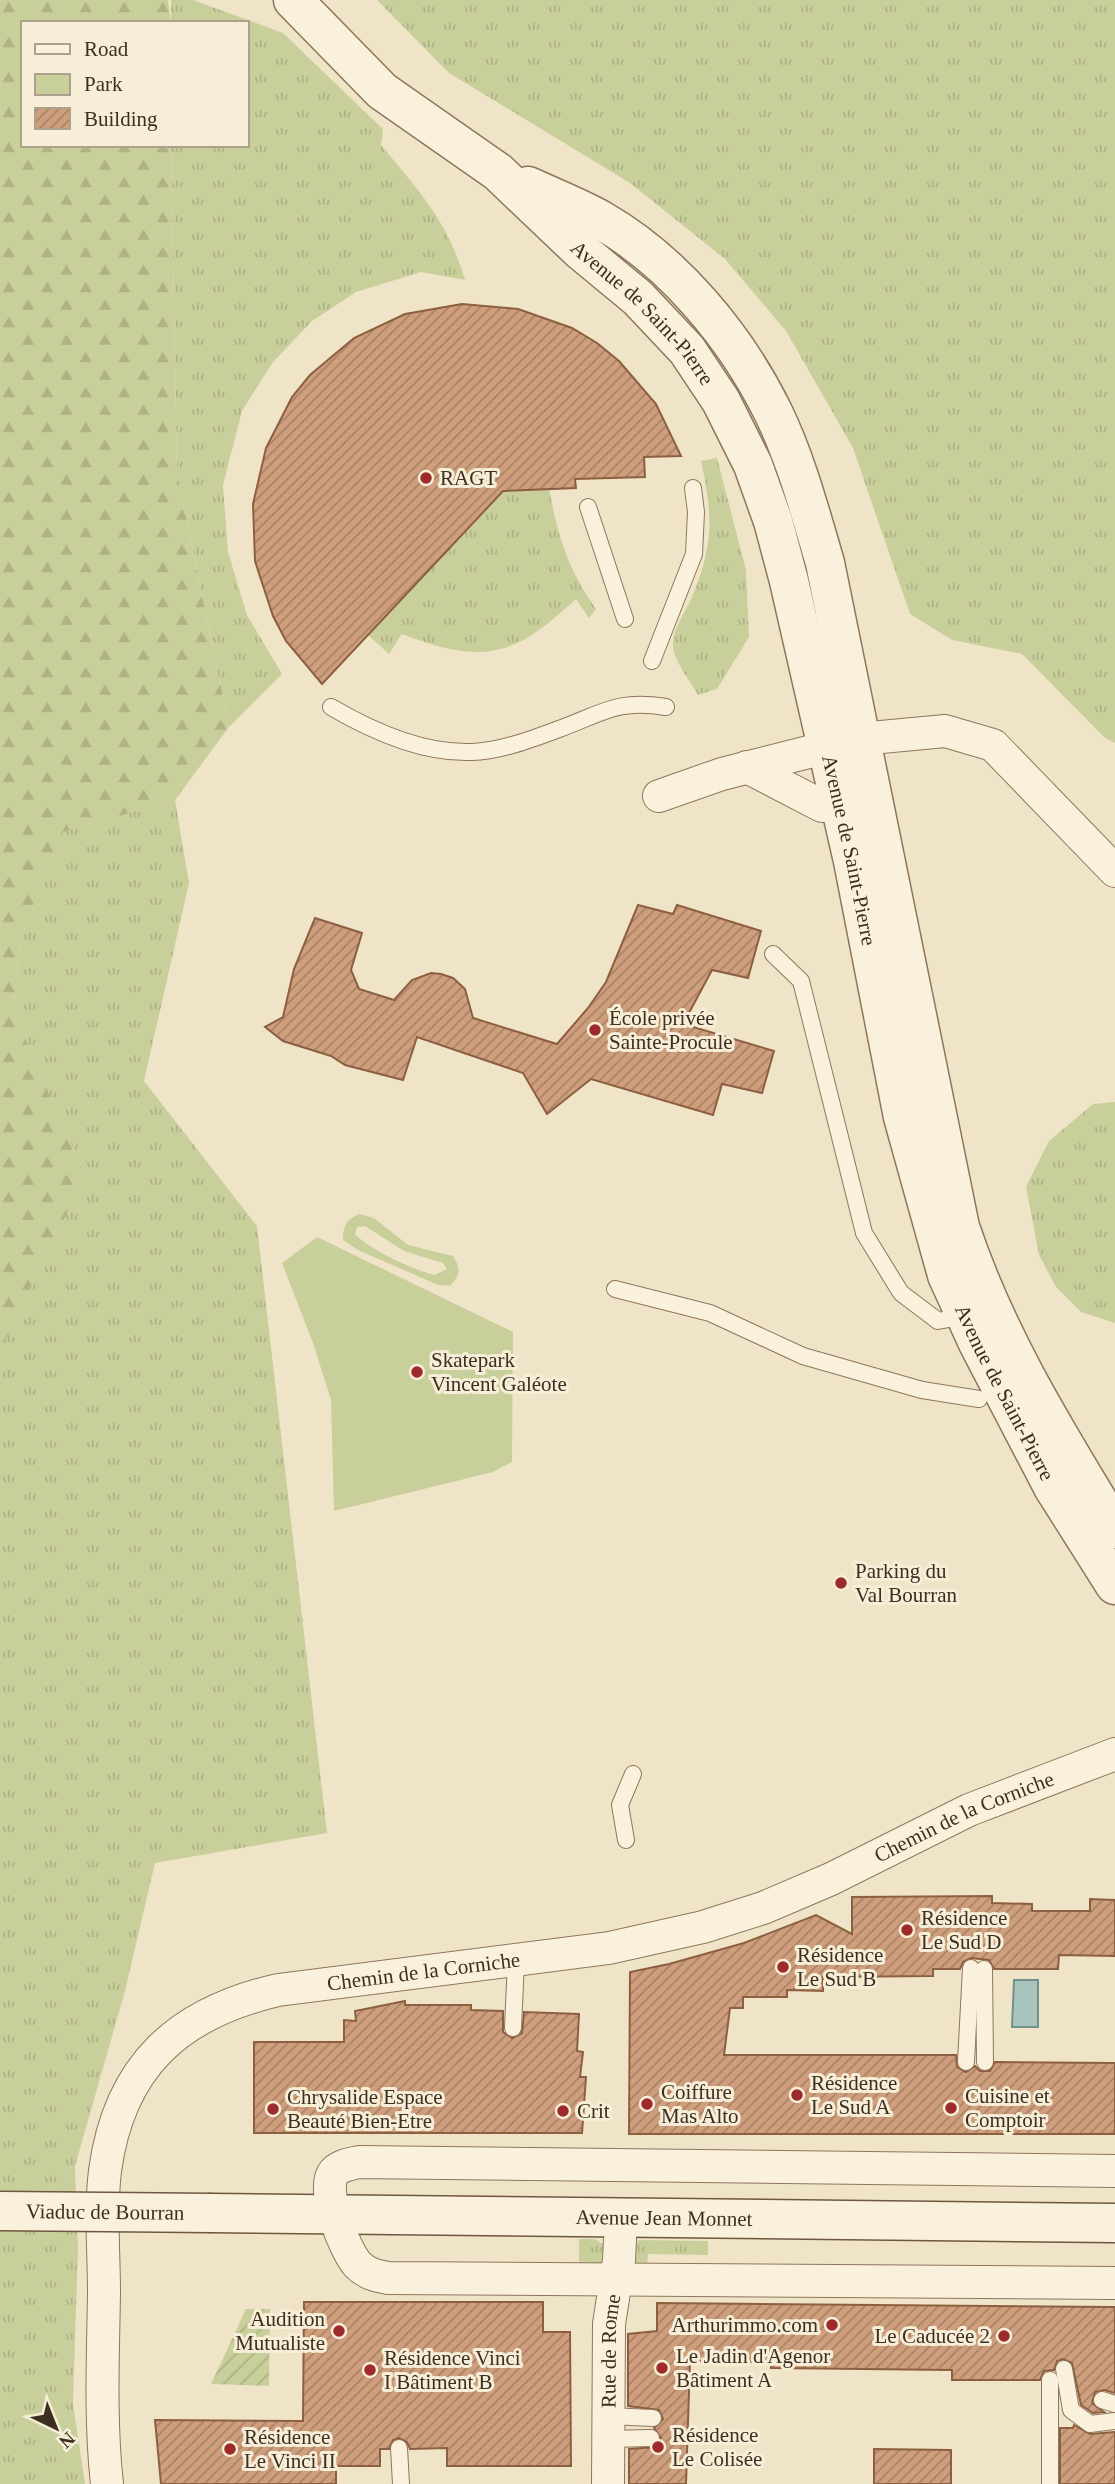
<svg xmlns="http://www.w3.org/2000/svg" width="1115" height="2484" font-family="'Times New Roman',serif">
<style>
.grass{fill:url(#grass-tufts)}
.forest{fill:url(#forest-firs)}
.park{fill:#c9cf9b;fill-rule:evenodd}
.garden{fill:url(#garden-furrows)}
.water{fill:#a9c4bc;stroke:#6f938a;stroke-width:2}
.building{fill:url(#building-hatch);stroke:#8d5f41;stroke-width:2}
.lines{fill:none;stroke-linecap:round;stroke-linejoin:round}
.service-casing{stroke:#8d765c;stroke-width:18}
.minor-casing{stroke:#8d765c;stroke-width:34}
.tertiary-casing{stroke:#8d765c;stroke-width:41}
.secondary-casing{stroke:#6f573f;stroke-width:41}
.service{stroke:#faf1dc;stroke-width:16}
.minor{stroke:#faf1dc;stroke-width:32}
.tertiary{stroke:#faf1dc;stroke-width:38}
.secondary{stroke:#faf1dc;stroke-width:38}
.secondary-bridge-casing{stroke:#6f573f;stroke-width:41;stroke-linecap:butt}
.secondary-bridge{stroke:#faf1dc;stroke-width:38}
.poi-dot{fill:#9e2a2b;stroke:#f7eed8;stroke-width:2.5}
.labels{text-anchor:middle;stroke-width:6;stroke-linejoin:round;paint-order:stroke}
.street-label{font-size:21px;fill:#3d2e20;stroke:#f7eed8}
.poi-label{font-size:21px;fill:#3d2e20;stroke:#f7eed8;text-anchor:start}
</style>
<defs>
<pattern id="grass-tufts" width="24" height="20" patternUnits="userSpaceOnUse" patternTransform="scale(1.75)"><rect width="24" height="20" fill="#c9cf9b"/><path d="M3 7l-1-3M5 7V3M7 7l1-3M15 17l-1-3M17 17v-4M19 17l1-3" fill="none" stroke="#aeb285"/></pattern>
<pattern id="forest-firs" width="22" height="20" patternUnits="userSpaceOnUse" patternTransform="scale(1.75)"><rect width="22" height="20" fill="#c9cf9b"/><path d="M5 1l3.5 6h-7zM16 11l3.5 6h-7z" fill="#aeb285"/></pattern>
<pattern id="garden-furrows" width="10" height="10" patternUnits="userSpaceOnUse" patternTransform="scale(1.75)"><rect width="10" height="10" fill="#c9cf9b"/><path d="M-1 1l2-2M0 10L10 0M9 11l2-2" fill="none" stroke="#aeb285"/></pattern>
<pattern id="building-hatch" width="6" height="6" patternUnits="userSpaceOnUse" patternTransform="scale(1.75)"><rect width="6" height="6" fill="#cf9f7d"/><path d="M-1 1l2-2M0 6l6-6M5 7l2-2" fill="none" stroke="#a98266"/></pattern>
</defs>
<rect width="100%" height="100%" fill="#f0e4c8"/>
<!-- grass -->
<g class="grass">
<path d="M171,0H193L283,33L383,129L381,145C419,191 448,221 465,280L421,272L356,292L312,321L273,362L242,411L223,485L228,552L247,615L282,674L229,727L177,472L171,145H247V23H171Z"/>
<path d="M377,0H1115V743L1105,738L1022,654L952,640L910,614L853,448L786,331L725,259L630,183L449,73Z"/>
<path d="M717,458L746,570L749,637L717,689L698,695C690,680 672,660 673,642C674,627 686,611 692,597C714,544 713,517 701,461Z"/>
<path d="M549,489C558,537 568,569 596,609L589,618L576,599C513,658 483,665 402,634L389,654L368,635L503,491Z"/>
<path d="M175,800L189,883L144,1081L257,1226L327,1833L155,1863L125,1991L75,2166L78,2248L73,2403L85,2484H0V1344H3L85,1176L13,1010L20,941L63,831Z"/>
<path d="M1115,1102V1323L1081,1312L1056,1287L1039,1255L1026,1187L1049,1141L1093,1104Z"/>
<path d="M579,2239H594L607,2246L608,2263L579,2270Z"/>
<path d="M639,2240L708,2241V2255L648,2254L647,2267L634,2265L632,2247Z"/>
</g>
<!-- forest -->
<path class="forest" d="M0,0H168L171,23H23V145H171L177,472L229,727L175,800L63,832L20,941L13,1010L85,1176L3,1345L0,1344Z"/>
<!-- park -->
<g class="park">
<path d="M359,1214L374,1218L408,1245L453,1256C461,1269 461,1274 450,1286L438,1285L358,1250L343,1240C343,1226 346,1220 359,1214ZM365,1226L404,1251L443,1263L447,1269L434,1275C412,1269 370,1250 355,1234L357,1227Z"/>
<path d="M317,1237L513,1332L512,1462L493,1472L334,1511L331,1400L313,1343L282,1263Z"/>
</g>
<!-- garden -->
<path class="garden" d="M246,2309H270L269,2386L211,2384Z"/>
<!-- water -->
<path class="water" d="M1014,1980H1038V2027H1012Z"/>
<!-- building -->
<g class="building">
<path d="M462,304L518,309L572,328L597,343L619,361L656,404L681,456L644,457L645,477L575,479L576,488L503,491L322,684L286,641L273,616L255,561L253,504L266,448L292,397L310,375L354,338L405,314Z"/>
<path d="M638,905L673,914L677,905L761,931L748,978L712,970L683,1024L774,1051L762,1093L722,1084L713,1115L591,1079L547,1114L523,1073L417,1037L403,1080L345,1065L331,1056L283,1041L265,1027L283,1017L294,969L315,918L362,933L351,970L359,989L394,1000L412,980L431,973L441,974L453,978L465,989L473,1018L557,1044L588,1008L606,982Z"/>
<path d="M992,1896V1903L1032,1904V1911H1090V1899L1115,1900V1956L1059,1955L1058,1969H994L989,1960L971,1958L963,1962L960,1969H933V1976L823,1977V1991L787,1990V1997H743V2008H730L724,2055H956L957,2067L966,2072L975,2066L980,2071H990L995,2062L1115,2063V2134H629L630,1972L669,1964L744,1943L816,1915L852,1934V1897Z"/>
<path d="M405,2001V2005H471V2010L503,2011V2032L512,2038L522,2033L524,2012L579,2014L577,2051L583,2052L580,2077H586L582,2133H254V2042H344V2020L356,2021L355,2011Z"/>
<path d="M304,2302H543V2332H570L571,2466H447V2448L410,2449L407,2442L399,2438L393,2440L389,2449H380V2466H336V2484H161L155,2420L303,2421Z"/>
<path d="M657,2303L1115,2307V2393L1104,2390L1095,2392L1092,2403L1104,2412L1093,2413L1081,2405L1072,2363L1063,2359L1057,2361L1054,2370L1044,2371L1040,2380H952V2370L771,2368V2362L690,2361L686,2484H629V2449L656,2447L661,2438L654,2428L663,2419L659,2410L628,2406V2334L657,2331Z"/>
<path d="M1074,2425L1090,2434L1115,2432V2484H1060V2428H1073Z"/>
<path d="M874,2449L951,2450V2484H874Z"/>
</g>
<g class="lines">
<defs>
<g id="service">
<path d="M588,507L625,619"/>
<path d="M652,661L694,554L696,512L693,488"/>
<path d="M331,707C372,731 423,754 472,752C501,751 532,739 559,729C603,713 617,699 666,707"/>
<path d="M773,954L801,981L864,1233L901,1293L938,1321L965,1316"/>
<path d="M615,1289L710,1313L803,1356L922,1390L979,1399"/>
<path d="M626,1840L620,1805L633,1774"/>
<path d="M984,1969L985,2062"/>
<path d="M513,2028L516,1960"/>
<path d="M966,2062L971,1968"/>
<path d="M1064,2369L1071,2410L1090,2424L1115,2421"/>
<path d="M1050,2380V2484"/>
<path d="M1102,2400L1115,2404"/>
<path d="M608,2416L653,2418"/>
<path d="M608,2439L651,2438"/>
<path d="M399,2448L401,2484"/>
</g>
<g id="minor">
<path d="M747,767L822,806L861,797"/>
<path d="M659,796L722,774L860,739L945,731L993,745L1115,871"/>
<path d="M1115,2171L359,2162C350,2164 341,2165 334,2172C320,2189 345,2251 358,2265C367,2274 377,2276 388,2278L1115,2283"/>
<path id="s1" d="M107,2484C100,2421 103,2357 104,2293C104,2253 100,2210 105,2171C119,2066 178,2013 278,1990L609,1948L703,1927L763,1908L831,1879L969,1810L1115,1754"/>
<path id="s2" d="M608,2484L609,2324L619,2260L621,2219"/>
</g>
<g id="tertiary">
<path id="s3" d="M293,0L382,91L498,172L580,250L638,298L687,350L721,401L753,465L773,521L789,581L853,861L903,1117L947,1275L978,1343L1053,1487L1115,1585"/>
<path d="M528,186C552,197 578,207 601,220C674,262 736,337 773,412C796,459 810,512 825,563L960,1227C996,1336 1056,1432 1115,1529"/>
</g>
<g id="secondary">
<path id="s4" d="M212,2213L1115,2223"/>
</g>
</defs>
<!-- service casing -->
<use href="#service" class="service-casing"/>
<!-- minor casing -->
<use href="#minor" class="minor-casing"/>
<!-- tertiary casing -->
<use href="#tertiary" class="tertiary-casing"/>
<!-- secondary casing -->
<use href="#secondary" class="secondary-casing"/>
<!-- service -->
<use href="#service" class="service"/>
<!-- minor -->
<use href="#minor" class="minor"/>
<!-- tertiary -->
<use href="#tertiary" class="tertiary"/>
<!-- secondary -->
<use href="#secondary" class="secondary"/>
<defs>
<g id="secondary-bridge">
<path id="s5" d="M0,2211L212,2213"/>
</g>
</defs>
<!-- secondary-bridge casing -->
<use href="#secondary-bridge" class="secondary-bridge-casing"/>
<!-- secondary-bridge -->
<use href="#secondary-bridge" class="secondary-bridge"/>
</g>
<!-- markers -->
<g class="poi-dot">
<circle cx="426" cy="478" r="7"/>
<circle cx="595" cy="1030" r="7"/>
<circle cx="417" cy="1372" r="7"/>
<circle cx="841" cy="1583" r="7"/>
<circle cx="907" cy="1930" r="7"/>
<circle cx="783" cy="1967" r="7"/>
<circle cx="797" cy="2095" r="7"/>
<circle cx="647" cy="2104" r="7"/>
<circle cx="951" cy="2108" r="7"/>
<circle cx="273" cy="2109" r="7"/>
<circle cx="563" cy="2111" r="7"/>
<circle cx="832" cy="2325" r="7"/>
<circle cx="339" cy="2331" r="7"/>
<circle cx="1004" cy="2336" r="7"/>
<circle cx="662" cy="2368" r="7"/>
<circle cx="370" cy="2370" r="7"/>
<circle cx="658" cy="2447" r="7"/>
<circle cx="230" cy="2449" r="7"/>
</g>
<g class="labels">
<!-- street labels -->
<g class="street-label">
<text dy="7" stroke="none"><textPath href="#s3" startOffset="471">Avenue de Saint-Pierre</textPath></text>
<text dy="7" stroke="none"><textPath href="#s3" startOffset="1059">Avenue de Saint-Pierre</textPath></text>
<text dy="7" stroke="none"><textPath href="#s3" startOffset="1626">Avenue de Saint-Pierre</textPath></text>
<text dy="7" stroke="none"><textPath href="#s1" startOffset="1297">Chemin de la Corniche</textPath></text>
<text dy="7" stroke="none"><textPath href="#s1" startOffset="730">Chemin de la Corniche</textPath></text>
<text dy="7" stroke="none"><textPath href="#s5" startOffset="105">Viaduc de Bourran</textPath></text>
<text dy="7" stroke="none"><textPath href="#s4" startOffset="452">Avenue Jean Monnet</textPath></text>
<text dy="7" stroke="none"><textPath href="#s2" startOffset="133">Rue de Rome</textPath></text>
</g>
<!-- poi labels -->
<g class="poi-label">
<text x="440" y="485">RAGT</text>
<text x="609" y="1025">École privée<tspan x="609" dy="24">Sainte-Procule</tspan></text>
<text x="431" y="1367">Skatepark<tspan x="431" dy="24">Vincent Galéote</tspan></text>
<text x="855" y="1578">Parking du<tspan x="855" dy="24">Val Bourran</tspan></text>
<text x="921" y="1925">Résidence<tspan x="921" dy="24">Le Sud D</tspan></text>
<text x="797" y="1962">Résidence<tspan x="797" dy="24">Le Sud B</tspan></text>
<text x="811" y="2090">Résidence<tspan x="811" dy="24">Le Sud A</tspan></text>
<text x="661" y="2099">Coiffure<tspan x="661" dy="24">Mas Alto</tspan></text>
<text x="965" y="2103">Cuisine et<tspan x="965" dy="24">Comptoir</tspan></text>
<text x="287" y="2104">Chrysalide Espace<tspan x="287" dy="24">Beauté Bien-Etre</tspan></text>
<text x="577" y="2118">Crit</text>
<text x="325" y="2326" text-anchor="end">Audition<tspan x="325" dy="24">Mutualiste</tspan></text>
<text x="818" y="2332" text-anchor="end">Arthurimmo.com</text>
<text x="990" y="2343" text-anchor="end">Le Caducée 2</text>
<text x="676" y="2363">Le Jadin d'Agenor<tspan x="676" dy="24">Bâtiment A</tspan></text>
<text x="384" y="2365">Résidence Vinci<tspan x="384" dy="24">I Bâtiment B</tspan></text>
<text x="672" y="2442">Résidence<tspan x="672" dy="24">Le Colisée</tspan></text>
<text x="244" y="2444">Résidence<tspan x="244" dy="24">Le Vinci II</tspan></text>
</g>
</g>
<!-- legend -->
<rect x="21" y="21" width="228" height="126" fill="#f7eed8" stroke="#ada18e" stroke-width="2"/>
<rect x="35" y="44" width="35" height="10" fill="#faf1dc" stroke="#ada18e" stroke-width="2"/>
<text x="84" y="56" font-size="21" fill="#3d2e20">Road</text>
<rect x="35" y="74" width="35" height="21" fill="#c9cf9b" stroke="#ada18e" stroke-width="2"/>
<text x="84" y="91" font-size="21" fill="#3d2e20">Park</text>
<rect x="35" y="108" width="35" height="21" fill="url(#building-hatch)" stroke="#ada18e" stroke-width="2"/>
<text x="84" y="126" font-size="21" fill="#3d2e20">Building</text>
<!-- north arrow -->
<g transform="translate(56 2428) rotate(137)" stroke="#f7eed8" stroke-width="5" paint-order="stroke">
<path d="M0-5L12 26L0 18L-12 26Z" fill="#3d2e20"/>
<text y="-10" font-size="19" font-weight="bold" text-anchor="middle" fill="#3d2e20">N</text>
</g>
</svg>
